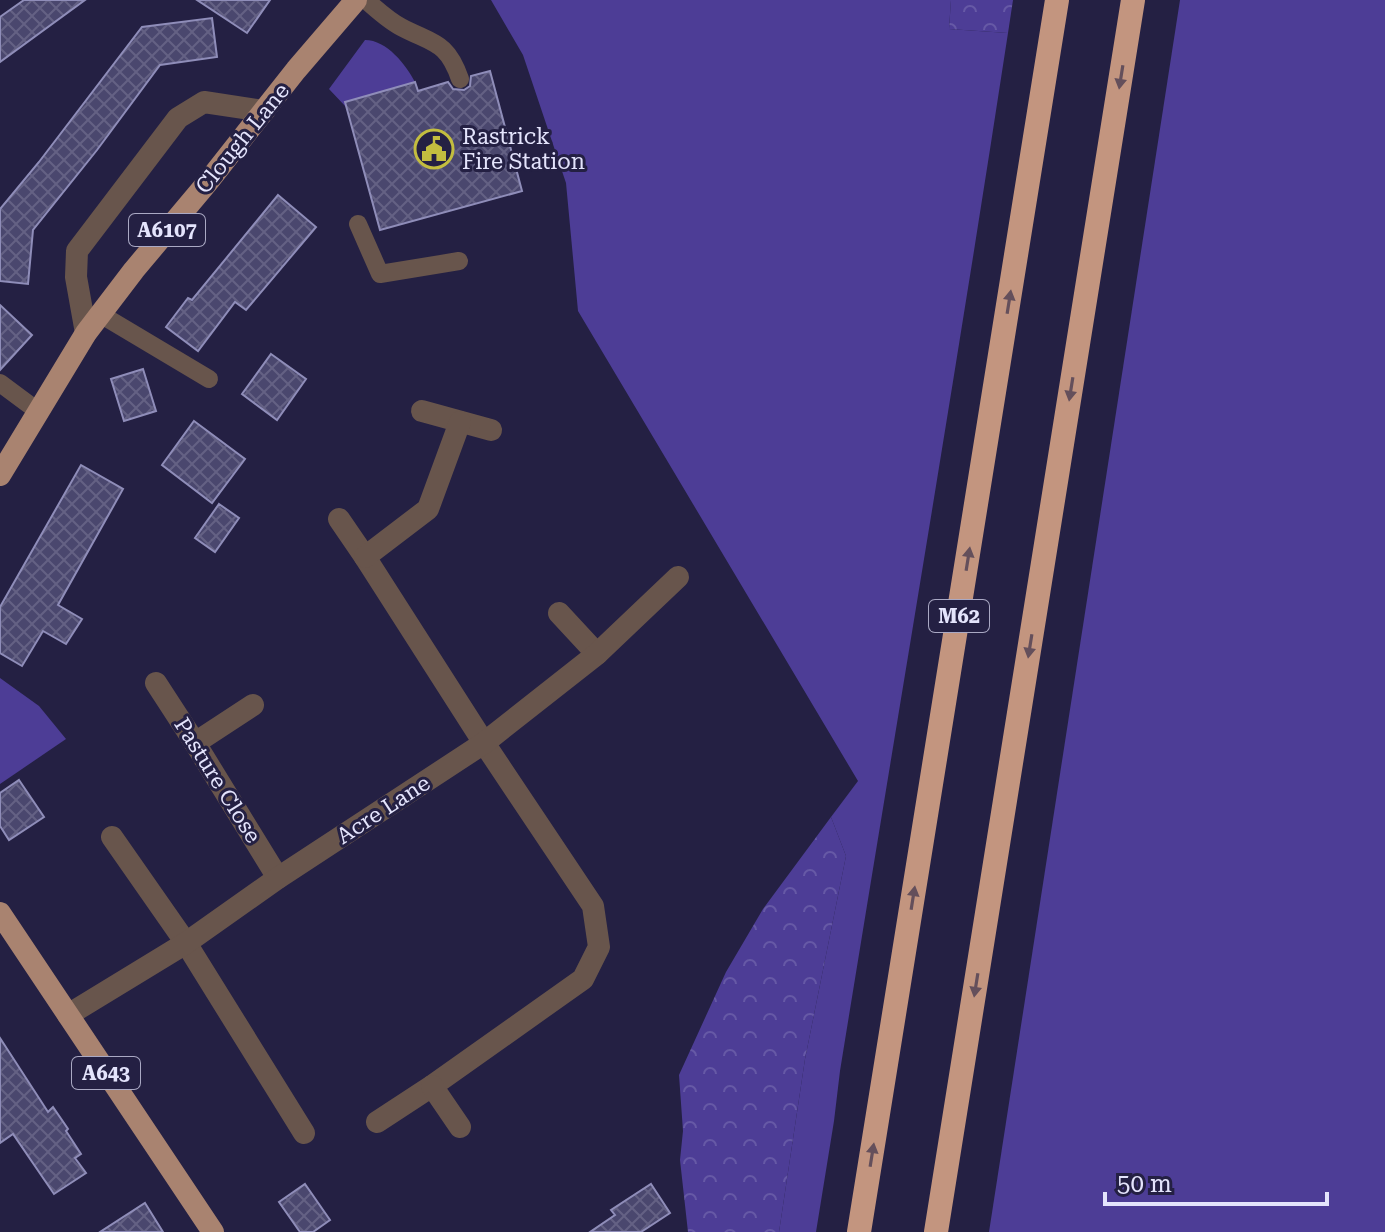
<svg xmlns="http://www.w3.org/2000/svg" width="1385" height="1232" font-family="'Roboto Serif',serif">
<style>
.green{fill:#4d3d96}
.forest{fill:url(#forest-crowns)}
.building{fill:url(#building-cross-hatch);stroke:#8f8db9;stroke-width:2}
.lines{fill:none;stroke-linecap:round;stroke-linejoin:round}
.service{stroke:#68554c;stroke-width:18}
.minor{stroke:#68554c;stroke-width:22}
.primary{stroke:#a98370;stroke-width:22}
.motorway{stroke:#c3957f;stroke-width:24}
.oneway{fill:#644f5b}
.labels{text-anchor:middle;stroke-width:6;stroke-linejoin:round;paint-order:stroke}
.shield{fill:#242043;stroke:#aaa9c4;stroke-width:2}
.shield-label{font-size:20px;font-weight:bold;fill:#e4e4fc}
.poi-label{font-size:22px;fill:#e4e4fc;stroke:#242043;text-anchor:start}
.street-label{font-size:22px;fill:#e4e4fc;stroke:#242043}
</style>
<defs>
<pattern id="forest-crowns" width="20" height="18" patternUnits="userSpaceOnUse" patternTransform="scale(2)"><rect width="20" height="18" fill="#4d3d96"/><path d="M2 6a3 3 0 1 1 6 0M12 15a3 3 0 1 1 6 0" fill="none" stroke="#6659a6"/></pattern>
<pattern id="building-cross-hatch" width="8" height="8" patternUnits="userSpaceOnUse" patternTransform="scale(2)"><rect width="8" height="8" fill="#4a476e"/><path d="M0 0l8 8M0 8l8-8" fill="none" stroke="#646184"/></pattern>
</defs>
<rect width="100%" height="100%" fill="#242043"/>
<!-- green -->
<g class="green">
<path d="M491,0H951L949,29L1008,33C955,380 896,725 840,1071L834,1121L816,1232H779L805,1059L846,856L831,817L858,781L578,311L566,183L523,55Z"/>
<path d="M1180,0H1385V1232H989Z"/>
<path d="M365,40C387,40 406,65 415,82L346,102V107L329,89Z"/>
<path d="M0,678L39,706L66,739L0,784Z"/>
</g>
<!-- forest -->
<g class="forest">
<path d="M951,0H1013L1008,33L949,29Z"/>
<path d="M831,817L846,856L805,1059L779,1232H688L680,1160L683,1131L679,1075L726,972L763,909Z"/>
</g>
<!-- building -->
<g class="building">
<path d="M24,0H85L0,62V17Z"/>
<path d="M197,0H270L247,33Z"/>
<path d="M212,18L217,57L160,65L97,150L33,230L28,284L0,281V209L39,162L142,27Z"/>
<path d="M490,71L522,191L380,230L345,102L415,82L418,91L448,82L453,89L464,90L470,86L471,76Z"/>
<path d="M278,195L316,227L246,310L235,302L198,351L166,327L188,298L192,300Z"/>
<path d="M0,305L32,335L0,370Z"/>
<path d="M271,354L306,379L277,420L242,394Z"/>
<path d="M143,369L156,411L124,421L111,379Z"/>
<path d="M194,421L245,459L212,503L162,465Z"/>
<path d="M81,465L123,489L58,605L82,619L66,644L43,631L22,666L0,653V607Z"/>
<path d="M219,504L239,518L215,552L195,538Z"/>
<path d="M19,780L44,817L9,840L0,826V793Z"/>
<path d="M0,1038L48,1112L53,1107L68,1129L66,1131L81,1154L75,1158L86,1173L54,1194L13,1134L0,1143Z"/>
<path d="M305,1184L330,1220L313,1232H300L279,1202Z"/>
<path d="M651,1184L670,1213L641,1232H590L615,1215L611,1210Z"/>
<path d="M145,1203L163,1232H100Z"/>
</g>
<g class="lines">
<!-- service -->
<g class="service">
<path d="M366,0C377,10 388,20 401,27C433,44 447,41 460,79"/>
<path d="M358,224L380,274L459,261"/>
<path d="M100,314L209,379"/>
<path d="M0,383L39,412"/>
</g>
<!-- minor -->
<g class="minor">
<path d="M86,333L76,277L77,251L178,118L204,102L264,111"/>
<path d="M422,411L491,430"/>
<path d="M339,519L365,557L484,743L593,906L599,947L583,979L432,1086L377,1122"/>
<path d="M365,557L428,509L460,422"/>
<path d="M559,613L597,654"/>
<path d="M156,683L195,743L278,878"/>
<path d="M195,743L253,705"/>
<path d="M112,837L186,943L304,1133"/>
<path d="M68,1015L186,943L278,878L484,743L597,654L678,577"/>
<path d="M432,1086L460,1127"/>
</g>
<!-- primary -->
<g class="primary">
<path d="M0,475L86,333L134,270L207,183L296,70L356,0"/>
<path d="M0,913L213,1232"/>
</g>
<!-- motorway -->
<g class="motorway">
<path d="M859,1232L1057,0"/>
<path d="M936,1232L1133,0"/>
</g>
</g>
<!-- one-way arrows -->
<defs><path id="oneway-solid" d="M-6-.8H1V-3.2L6.5 0L1 3.2V.8H-6Z" transform="scale(2)"/></defs>
<g class="oneway">
<use href="#oneway-solid" transform="translate(1121 77) rotate(99)"/>
<use href="#oneway-solid" transform="translate(1009 302) rotate(-81)"/>
<use href="#oneway-solid" transform="translate(1071 389) rotate(99)"/>
<use href="#oneway-solid" transform="translate(968 559) rotate(-81)"/>
<use href="#oneway-solid" transform="translate(1030 646) rotate(99)"/>
<use href="#oneway-solid" transform="translate(913 898) rotate(-81)"/>
<use href="#oneway-solid" transform="translate(976 985) rotate(99)"/>
<use href="#oneway-solid" transform="translate(872 1155) rotate(-81)"/>
</g>
<!-- icons -->
<defs>
<symbol id="civic-ring" viewBox="-11 -11 22 22"><circle r="9.5" fill="#242043" stroke="#c3bd3f" stroke-width="1.5"/><path d="M-.6-6.5H3V-4.5H.6V-3L4-1V1h2V6H-6V1h2V-1L-.6-3ZM-1.2 2.5V6h2.4V2.5Z" fill="#c3bd3f"/></symbol>
</defs>
<g fill-rule="evenodd">
<use href="#civic-ring" x="412" y="127" width="44" height="44"/>
</g>
<g class="labels">
<!-- shield labels -->
<g class="shield">
<rect x="129" y="214" width="76" height="32" rx="6"/>
<rect x="929" y="600" width="60" height="32" rx="6"/>
<rect x="72" y="1057" width="68" height="32" rx="6"/>
</g>
<g class="shield-label">
<text x="167" y="237">A6107</text>
<text x="959" y="623">M62</text>
<text x="106" y="1080">A643</text>
</g>
<!-- poi labels -->
<g class="poi-label">
<text x="462" y="144">Rastrick<tspan x="462" dy="25">Fire Station</tspan></text>
</g>
<!-- street labels -->
<g class="street-label">
<text transform="translate(242 138) rotate(-51)" y="8">Clough Lane</text>
<text transform="translate(218 780) rotate(58)" y="8">Pasture Close</text>
<text transform="translate(383 809) rotate(-33)" y="8">Acre Lane</text>
</g>
</g>
<!-- scale -->
<path d="M1105 1192v12h222v-12" fill="none" stroke="#e4e4fc" stroke-width="4"/>
<text x="1117" y="1192" font-size="24" fill="#e4e4fc" stroke="#242043" stroke-width="6" paint-order="stroke">50 m</text>
</svg>
